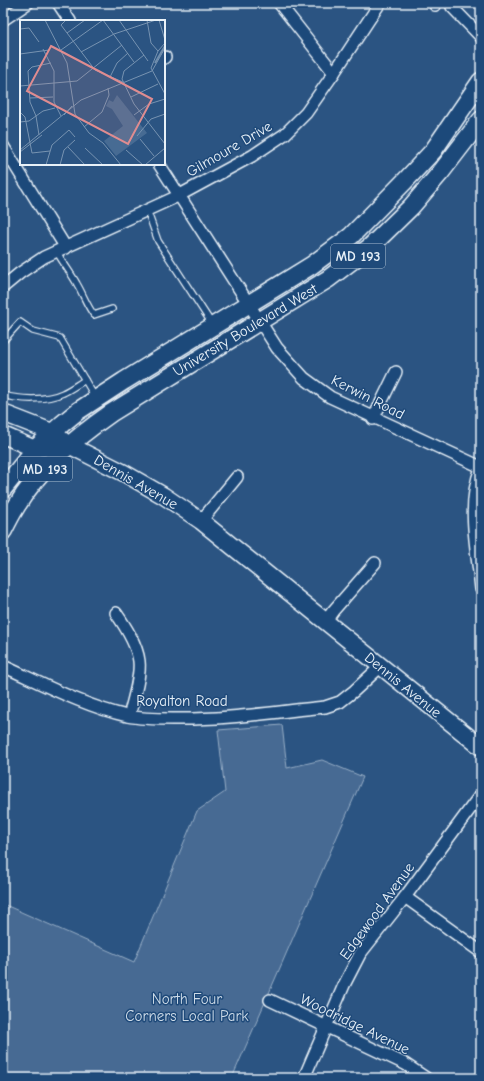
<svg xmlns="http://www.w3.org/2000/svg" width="484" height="1081" font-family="'Comic Neue',sans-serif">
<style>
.green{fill:#476b93;stroke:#98aec6}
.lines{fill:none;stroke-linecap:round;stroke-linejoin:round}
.lane-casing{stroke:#e8f1f8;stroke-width:8}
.street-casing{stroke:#e8f1f8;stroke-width:14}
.secondary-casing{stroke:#e8f1f8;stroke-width:19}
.primary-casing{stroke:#e8f1f8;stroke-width:20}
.lane{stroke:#1f4a7a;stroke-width:5.5}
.street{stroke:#1f4a7a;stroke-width:11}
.secondary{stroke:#1f4a7a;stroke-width:16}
.primary{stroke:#1f4a7a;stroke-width:17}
.labels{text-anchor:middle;stroke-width:3;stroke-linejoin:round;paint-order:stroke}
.shield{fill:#1f4a7a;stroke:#acbfd2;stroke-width:1}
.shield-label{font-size:14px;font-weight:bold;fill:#e8f1f8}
.street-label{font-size:15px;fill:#e8f1f8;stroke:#1f4a7a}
.park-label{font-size:15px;fill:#d0dde9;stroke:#1f4a7a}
.inset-river{fill:none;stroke:#708ead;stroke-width:2}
.inset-road{fill:none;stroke:#7793b1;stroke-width:1}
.view{fill:#df8c90;fill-opacity:0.15;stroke:#df8c90;stroke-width:2}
.inset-edge{fill:none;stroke:#e8f1f8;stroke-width:2}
</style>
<rect width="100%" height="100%" fill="#2b5482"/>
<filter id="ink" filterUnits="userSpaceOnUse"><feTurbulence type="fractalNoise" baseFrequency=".025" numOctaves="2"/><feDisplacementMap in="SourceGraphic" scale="8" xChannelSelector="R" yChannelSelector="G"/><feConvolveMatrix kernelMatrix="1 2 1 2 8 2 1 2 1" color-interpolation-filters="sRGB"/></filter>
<g filter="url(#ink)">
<!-- green -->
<path class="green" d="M282,725L287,768L322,760L363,777L232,1078H3V904L134,962L197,811L225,792L218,730Z"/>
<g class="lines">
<defs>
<g id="lane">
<path d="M147,210L158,241L212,324"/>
<path d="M57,252C63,263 71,273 77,284C83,294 87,306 94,315L112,309"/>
<path d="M3,341L20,322L33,331L60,338L95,397"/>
<path d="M3,395C20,400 46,401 63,393C70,390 78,384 85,380"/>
</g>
<g id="street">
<path d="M58,3L70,21"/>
<path d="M279,3L334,73"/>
<path d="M435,5L436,3"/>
<path d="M452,7L481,37"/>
<path d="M3,20L28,3"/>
<path d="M164,58L165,57"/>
<path d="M3,146L66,248"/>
<path d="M159,164L277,348L304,378L330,397L481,467"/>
<path d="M3,287L20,273L44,257L178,196L252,156L285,134L306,113L334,73L380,3"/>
<path d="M373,419L396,372"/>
<path d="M481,468C466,506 477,549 481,589"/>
<path d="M201,521L237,477"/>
<path d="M116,613C125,626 137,644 139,661C141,676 133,701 129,716"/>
<path d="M325,622L333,611L375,563"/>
<path d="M3,666C43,684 84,706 127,716C142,719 158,719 173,719C224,720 274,712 325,707L340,702L354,691L380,667"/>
<path d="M405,897L481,952"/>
<path d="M270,1000L405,1064L426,1078"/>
<path d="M304,1078L344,985L360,954L405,897L481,794"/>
</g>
<g id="secondary">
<path d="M3,413L52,432L69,445L124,473L164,496L201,521L481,747"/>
<path d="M3,435L35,449L69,445"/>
</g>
<g id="primary">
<path d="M3,489L35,449L62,424L78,411L124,381L312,265L351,236L405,181L433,151L481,81"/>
<path d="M3,531C7,523 11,515 16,507C39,468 74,439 111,413L328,279L370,247L411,207L441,172L481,120"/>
</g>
</defs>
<!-- lane casing -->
<use href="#lane" class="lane-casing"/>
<!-- street casing -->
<use href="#street" class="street-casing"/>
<!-- secondary casing -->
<use href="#secondary" class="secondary-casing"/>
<!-- primary casing -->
<use href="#primary" class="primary-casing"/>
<!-- lane -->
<use href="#lane" class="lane"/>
<!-- street -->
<use href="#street" class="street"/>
<!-- secondary -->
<use href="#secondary" class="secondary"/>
<!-- primary -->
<use href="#primary" class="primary"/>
</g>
</g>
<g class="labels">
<!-- shield labels -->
<g class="shield">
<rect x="331" y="244" width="54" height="24" rx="3"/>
<rect x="18" y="457" width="54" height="24" rx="3"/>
</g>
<g class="shield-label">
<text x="358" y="261">MD 193</text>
<text x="45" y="474">MD 193</text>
</g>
<!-- street labels -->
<g class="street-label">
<text transform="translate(229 149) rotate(-30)" y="5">Gilmoure Drive</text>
<text transform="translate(245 330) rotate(-31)" y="5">University Boulevard West</text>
<text transform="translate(368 397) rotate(27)" y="5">Kerwin Road</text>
<text transform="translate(136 482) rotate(30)" y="5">Dennis Avenue</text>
<text transform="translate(403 685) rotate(39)" y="5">Dennis Avenue</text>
<text x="182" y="706">Royalton Road</text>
<text transform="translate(377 911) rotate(-54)" y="5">Edgewood Avenue</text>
<text transform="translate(355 1024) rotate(26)" y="5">Woodridge Avenue</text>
</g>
<!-- park labels -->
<g class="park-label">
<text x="187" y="1004">North Four<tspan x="187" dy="17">Corners Local Park</tspan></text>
</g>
</g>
<!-- overview -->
<g transform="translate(20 20)">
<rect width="145" height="145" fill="#2b5482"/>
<path d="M97,75L127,113L96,136L84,121L103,106L92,89L86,86L89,80L93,82Z" fill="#476b93"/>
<path class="inset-river" d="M135,43L145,26"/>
<path class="inset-road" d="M25,0L47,43L55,94L69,113L83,123L101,145M46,0L41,5L75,50L103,62M83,0L114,42M99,0L128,41M127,0L131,23L138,31M139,0L145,20M0,9L9,8L19,22M47,13L65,0M145,23L138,31L131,48L145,74M23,29L34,51V82L41,96M41,30L83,0M61,32L94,14L136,0M0,34L29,30M124,35L104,51L102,59L114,84L145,124M132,51L145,28M90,57L97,43L108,33M0,66L57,61L102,25M111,77L138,64M10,78L33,77M0,92L5,97L12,133L30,131M44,95L52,86M114,95L129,84L145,79M0,102L9,101L23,91L35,88M64,107L82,92L89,75L88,68M19,115L16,96L10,82L8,51L12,47L31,43M117,116L131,99L145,94M120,119L134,136M48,127L65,145M65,128L83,145M0,130L61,80L132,51M106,130L123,145M0,132L22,115M26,145L32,125L49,110L55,117M40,145L44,130L55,120M125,145L145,128"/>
<path class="view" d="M31,26L132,79L108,124L7,71Z"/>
<rect width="145" height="145" class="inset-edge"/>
</g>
<!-- margin -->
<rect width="484" height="1081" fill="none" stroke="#1f4a7a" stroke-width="16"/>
<rect x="8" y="8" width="468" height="1065" fill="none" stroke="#e8f1f8" stroke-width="1.5" filter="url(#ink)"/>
</svg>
